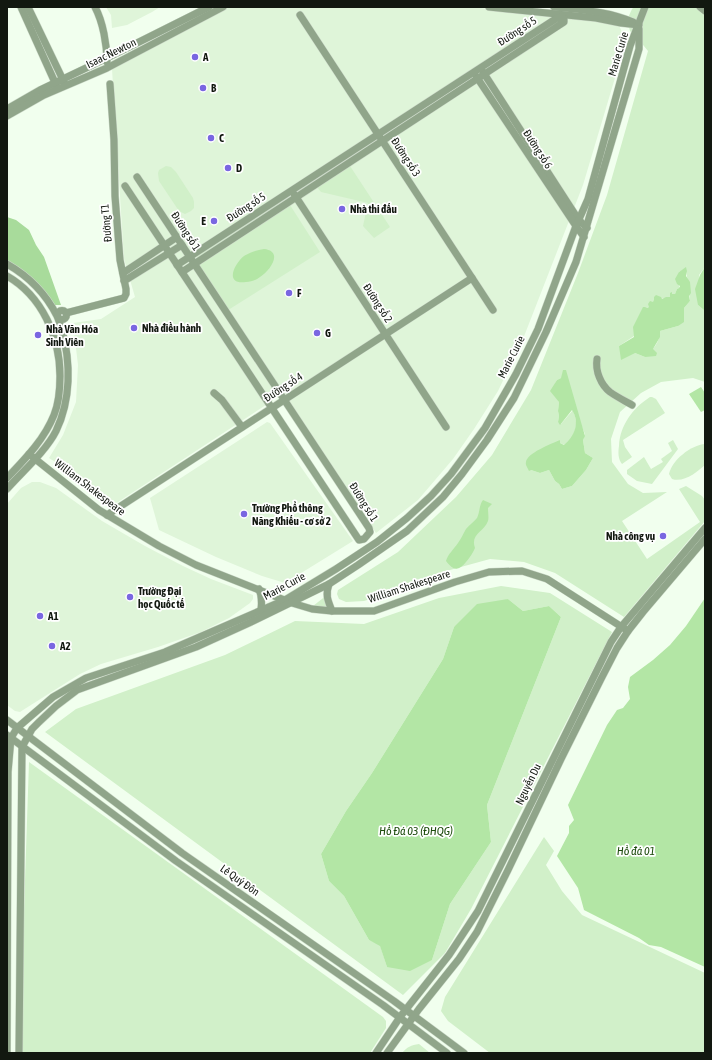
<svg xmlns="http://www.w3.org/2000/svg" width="712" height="1060" font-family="'Asap Condensed',sans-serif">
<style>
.built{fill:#dff5d9}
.green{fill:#d1f0c9;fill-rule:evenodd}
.forest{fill:#a8db9b}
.water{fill:#b3e6a5}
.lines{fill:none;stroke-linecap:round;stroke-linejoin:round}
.minor-casing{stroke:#cddaca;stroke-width:8}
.minor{stroke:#90a58a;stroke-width:7}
.poi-dot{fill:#7966e1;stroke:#fff;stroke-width:1.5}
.labels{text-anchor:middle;stroke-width:3.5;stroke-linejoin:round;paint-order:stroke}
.street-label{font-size:11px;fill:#121810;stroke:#fff}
.poi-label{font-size:11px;font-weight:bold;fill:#121810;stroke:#fff;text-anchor:start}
.water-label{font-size:12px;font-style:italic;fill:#1c4b0b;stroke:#fff}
</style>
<rect width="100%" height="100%" fill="#f1ffee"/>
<!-- built -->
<g class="built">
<path d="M106,7H160L152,12L127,25L112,28L111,15Z"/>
<path d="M228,7H471L617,21L626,41L583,185L523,339L498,391L474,429L453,459L418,500L376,533L284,393L115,504L73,473L49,458L63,435L76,402L78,365L73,323L101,319L135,297L124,259L112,69Z"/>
<path d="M267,422L270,423L353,541L285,583L262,576L216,557L159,530L150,498Z"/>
<path d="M32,482H40L56,488L102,521L145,546L183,566L211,579L253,595V599L250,603L229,618L201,632L158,647L101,664L80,674L23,710L20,712L15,711L7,705V504L21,488Z"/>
</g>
<!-- green -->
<g class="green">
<path d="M634,7H705V267L699,275L698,305L705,311V382L693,378L661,382L641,393L620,412L611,439L612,462L628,484L643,493L667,492L622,521L647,559L700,522L679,489L686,486L702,496L705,500V521L624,617L555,573L524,562L490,559L450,570L383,595L364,601L346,602L339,599L337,594L338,590L398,552L456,497L492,455L531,390L578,273L607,195L648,51L639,40L630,31L627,20L632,9ZM686,268L690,301L684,308L678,326L660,331C660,342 653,350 645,357L635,353L619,346L634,336L642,310L649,307V304L653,303L655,300L670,297L672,294H675L677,289L679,288V272ZM561,378L585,434L583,440L585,453L593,458L586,470L572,486L562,489L559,484L555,481L549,470L540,473L531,470L560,440V443L565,445C576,435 579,424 573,410L561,424L558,422L559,416L558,411L559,402L555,384L557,380Z"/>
<path d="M166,166L171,167L176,172L193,198L194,202V208L191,211L185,214L179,211L159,181L158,173L159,170Z"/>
<path d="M350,166L390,227L374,238L363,226L368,203L321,192L317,187Z"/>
<path d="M283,200L285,201L197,258V256Z"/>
<path d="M290,205L320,252L225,312L197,266Z"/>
<path d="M650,397H652L656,399L665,413L623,440L625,447L632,457L622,464C618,459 618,452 619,446C620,425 633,408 650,397Z"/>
<path d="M673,440L678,449L652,484L637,481L627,474V470L644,457L651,469L663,462L661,459L672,451L668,443Z"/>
<path d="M705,444V465C697,472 684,483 672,479L669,474C672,460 691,445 705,444Z"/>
<path d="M501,586L550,593L612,632L471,909L445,953L403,995L45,732L76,709L225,655L295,621L364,624L439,598ZM508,599L523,611L549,606L561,617L487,805L491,842L450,904L432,960L387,967L380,945L369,940L344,896L329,881L321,854L346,811L372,773L443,659L454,627Z"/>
<path d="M327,595L332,607L313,606Z"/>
<path d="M29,762L383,1017L386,1021V1028L370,1053H21V998Z"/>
<path d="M544,837L554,851L546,865L562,891L582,915L705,973V1053H490L448,1021L441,1011L445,997Z"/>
<path d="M419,1044L430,1053H402C407,1047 411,1045 419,1044Z"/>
</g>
<!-- forest -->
<path class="forest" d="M7,217L16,220L29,230L36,245L44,257L61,305H52L32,286L7,265Z"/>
<!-- water -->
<g class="water">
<path d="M264,249C284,251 270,271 260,277C256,280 251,282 246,282C224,285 234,264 244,256C250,252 257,250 264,249Z"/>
<path d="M686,267L687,271L686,276L690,282L691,293L689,296L690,301L684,308V322L678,326L660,331V337L653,349L657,353L656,356L645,357L635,353L621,360L619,346L634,337L633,327L643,307H645L647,308L649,307L648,304L650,301L653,302L654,300V297L656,295L661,297L662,299L666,297H670V293L672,292V294H675L677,289L679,288L680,286L677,284L675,279L679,272Z"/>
<path d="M705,267V311L698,305L695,289L700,275Z"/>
<path d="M563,370H566L585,436L583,440L585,453L593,458L586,470L572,486L562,489L559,484L555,481L549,470L540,473L531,470L529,471C528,468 525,465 526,462C527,453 551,444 560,440V443L564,445C575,436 580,422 572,410L560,425L558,422L559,416L558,411L559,402L550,391L557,380L561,378Z"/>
<path d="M701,387L705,393V410L701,412L689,394Z"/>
<path d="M483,500L492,504L488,508C488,512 489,518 488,521C484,532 470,534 475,548C473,553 470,557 466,562C458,572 453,570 446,561C448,554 454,549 458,543C461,539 463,534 466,529C469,525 474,522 477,518C480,512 479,505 483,500Z"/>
<path d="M705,598V967L661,947L649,945L639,938L584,910L578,888L557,856L569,833V826L574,820L568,805L607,725L617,710L623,708L630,699L628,687L630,677L653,660L670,645L686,626Z"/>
<path d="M508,599L523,611L549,606L561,617L487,805L491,842L450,904L432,960L410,971L387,967L380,946L369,940L344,896L329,881L321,854L346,811L372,773L443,659L454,627L477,604Z"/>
</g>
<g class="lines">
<defs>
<g id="minor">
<path d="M21,7L57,87"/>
<path d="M28,7L64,82"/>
<path d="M95,7C103,22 107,45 107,62"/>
<path d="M489,7L596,18L621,23L639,25"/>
<path d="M554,7C581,10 608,11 633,22"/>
<path d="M700,7L705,11"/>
<path d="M300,15L493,310"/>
<path d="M483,72L578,219L587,228"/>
<path d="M476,76L576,226L584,237"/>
<path d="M7,109L40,90L107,58L209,7"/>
<path d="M7,116L44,95L107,68L223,7"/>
<path d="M125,186L359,540L364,539L370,532L369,528L137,177"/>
<path d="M294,194L446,427"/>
<path d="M7,264C28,276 46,294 57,316C59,320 60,325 62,330C71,363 71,400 56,431C46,451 22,472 7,489"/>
<path d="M177,265L557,18L562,17L564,18V22L182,272"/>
<path d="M123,273L177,237"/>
<path d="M7,276C42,296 60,337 60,376C60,389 59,403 54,415C44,440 25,459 7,478"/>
<path d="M124,281L182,245"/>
<circle cx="62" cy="315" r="4.5"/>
<path d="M66,313L124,298L126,294V289L120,260L115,196L114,140L110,84"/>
<path d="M597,359C595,371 601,385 610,392C617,397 625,401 632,405"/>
<path d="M214,393L222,400L242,427"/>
<path d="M29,454L99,510L159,546L196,565L292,603L312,609L332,611H374L455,582L489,572L522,571L547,579L628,631"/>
<path d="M107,515L472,278"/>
<path d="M329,584C325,595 328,601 332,611"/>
<path d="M259,589C262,596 262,602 261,610"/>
<path d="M7,720L182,853L394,1001L464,1053"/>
<path d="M7,735L176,861L383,1005L447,1053"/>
<path d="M7,1053L8,772L11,738L17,728L53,697L86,678L165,652L285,600L336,569L377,542L407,518L431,496L451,474L485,428L516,374L538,329L576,226L588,199L630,46L645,7"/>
<path d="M19,1053L22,747L32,729L39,722L56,706L77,690L196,647L251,622L329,584L358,565L407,531L443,497L462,474L487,440L514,398L546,332L576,262L639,49V29"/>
<path d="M376,1053L400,1017L449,955L478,911L611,642L621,627L705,528"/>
<path d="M387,1053L419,1009L459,959L477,932L508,870L561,759L601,679L617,648L628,631L643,612L705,539"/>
</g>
</defs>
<!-- minor casing -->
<use href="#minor" class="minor-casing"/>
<!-- minor -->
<use href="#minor" class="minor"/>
</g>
<!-- markers -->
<g class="poi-dot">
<circle cx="195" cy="57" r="4"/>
<circle cx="203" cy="88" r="4"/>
<circle cx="211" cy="138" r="4"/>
<circle cx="228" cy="168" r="4"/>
<circle cx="342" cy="209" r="4"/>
<circle cx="214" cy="221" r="4"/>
<circle cx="289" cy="293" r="4"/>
<circle cx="134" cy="328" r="4"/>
<circle cx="317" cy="333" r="4"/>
<circle cx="38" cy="335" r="4"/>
<circle cx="244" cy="514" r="4"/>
<circle cx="663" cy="536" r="4"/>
<circle cx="130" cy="597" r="4"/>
<circle cx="40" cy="616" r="4"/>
<circle cx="52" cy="646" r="4"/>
</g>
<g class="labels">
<!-- street labels -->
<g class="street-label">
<text transform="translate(517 31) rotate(-33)" y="4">Đường số 5</text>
<text transform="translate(111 53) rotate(-26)" y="4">Isaac Newton</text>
<text transform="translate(618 54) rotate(-73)" y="4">Marie Curie</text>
<text transform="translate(538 149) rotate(57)" y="4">Đường số 6</text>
<text transform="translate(406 157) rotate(57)" y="4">Đường số 3</text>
<text transform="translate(246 207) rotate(-33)" y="4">Đường số 5</text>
<text transform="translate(106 223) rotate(-95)" y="4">Đường T1</text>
<text transform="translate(186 231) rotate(57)" y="4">Đường số 1</text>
<text transform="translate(378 303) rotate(57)" y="4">Đường số 2</text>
<text transform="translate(511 357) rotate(-63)" y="4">Marie Curie</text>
<text transform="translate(283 387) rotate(-33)" y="4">Đường số 4</text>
<text transform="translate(90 487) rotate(37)" y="4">William Shakespeare</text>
<text transform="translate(364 502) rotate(58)" y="4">Đường số 1</text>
<text transform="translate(284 586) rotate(-28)" y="4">Marie Curie</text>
<text transform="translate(409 586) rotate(-18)" y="4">William Shakespeare</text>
<text transform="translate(528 784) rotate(-64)" y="4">Nguyễn Du</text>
<text transform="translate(240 880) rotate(35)" y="4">Lê Quý Đôn</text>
</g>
<!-- poi labels -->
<g class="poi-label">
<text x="203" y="61">A</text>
<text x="211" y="92">B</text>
<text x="219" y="142">C</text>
<text x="236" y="172">D</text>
<text x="350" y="213">Nhà thi đấu</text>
<text x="206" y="225" text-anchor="end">E</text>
<text x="297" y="297">F</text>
<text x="142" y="332">Nhà điều hành</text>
<text x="46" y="333">Nhà Văn Hóa<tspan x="46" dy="13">Sinh Viên</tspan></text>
<text x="325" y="337">G</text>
<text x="252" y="512">Trường Phổ thông<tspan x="252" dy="13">Năng Khiếu - cơ sở 2</tspan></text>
<text x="655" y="540" text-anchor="end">Nhà công vụ</text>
<text x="138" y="595">Trường Đại<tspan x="138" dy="13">học Quốc tế</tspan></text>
<text x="48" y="620">A1</text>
<text x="60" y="650">A2</text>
</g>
<!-- water labels -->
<g class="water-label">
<text x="416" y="835">Hồ Đá 03 (ĐHQG)</text>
<text x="636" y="855">Hồ đá 01</text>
</g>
</g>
<!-- border -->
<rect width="712" height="1060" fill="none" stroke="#121810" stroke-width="16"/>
</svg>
